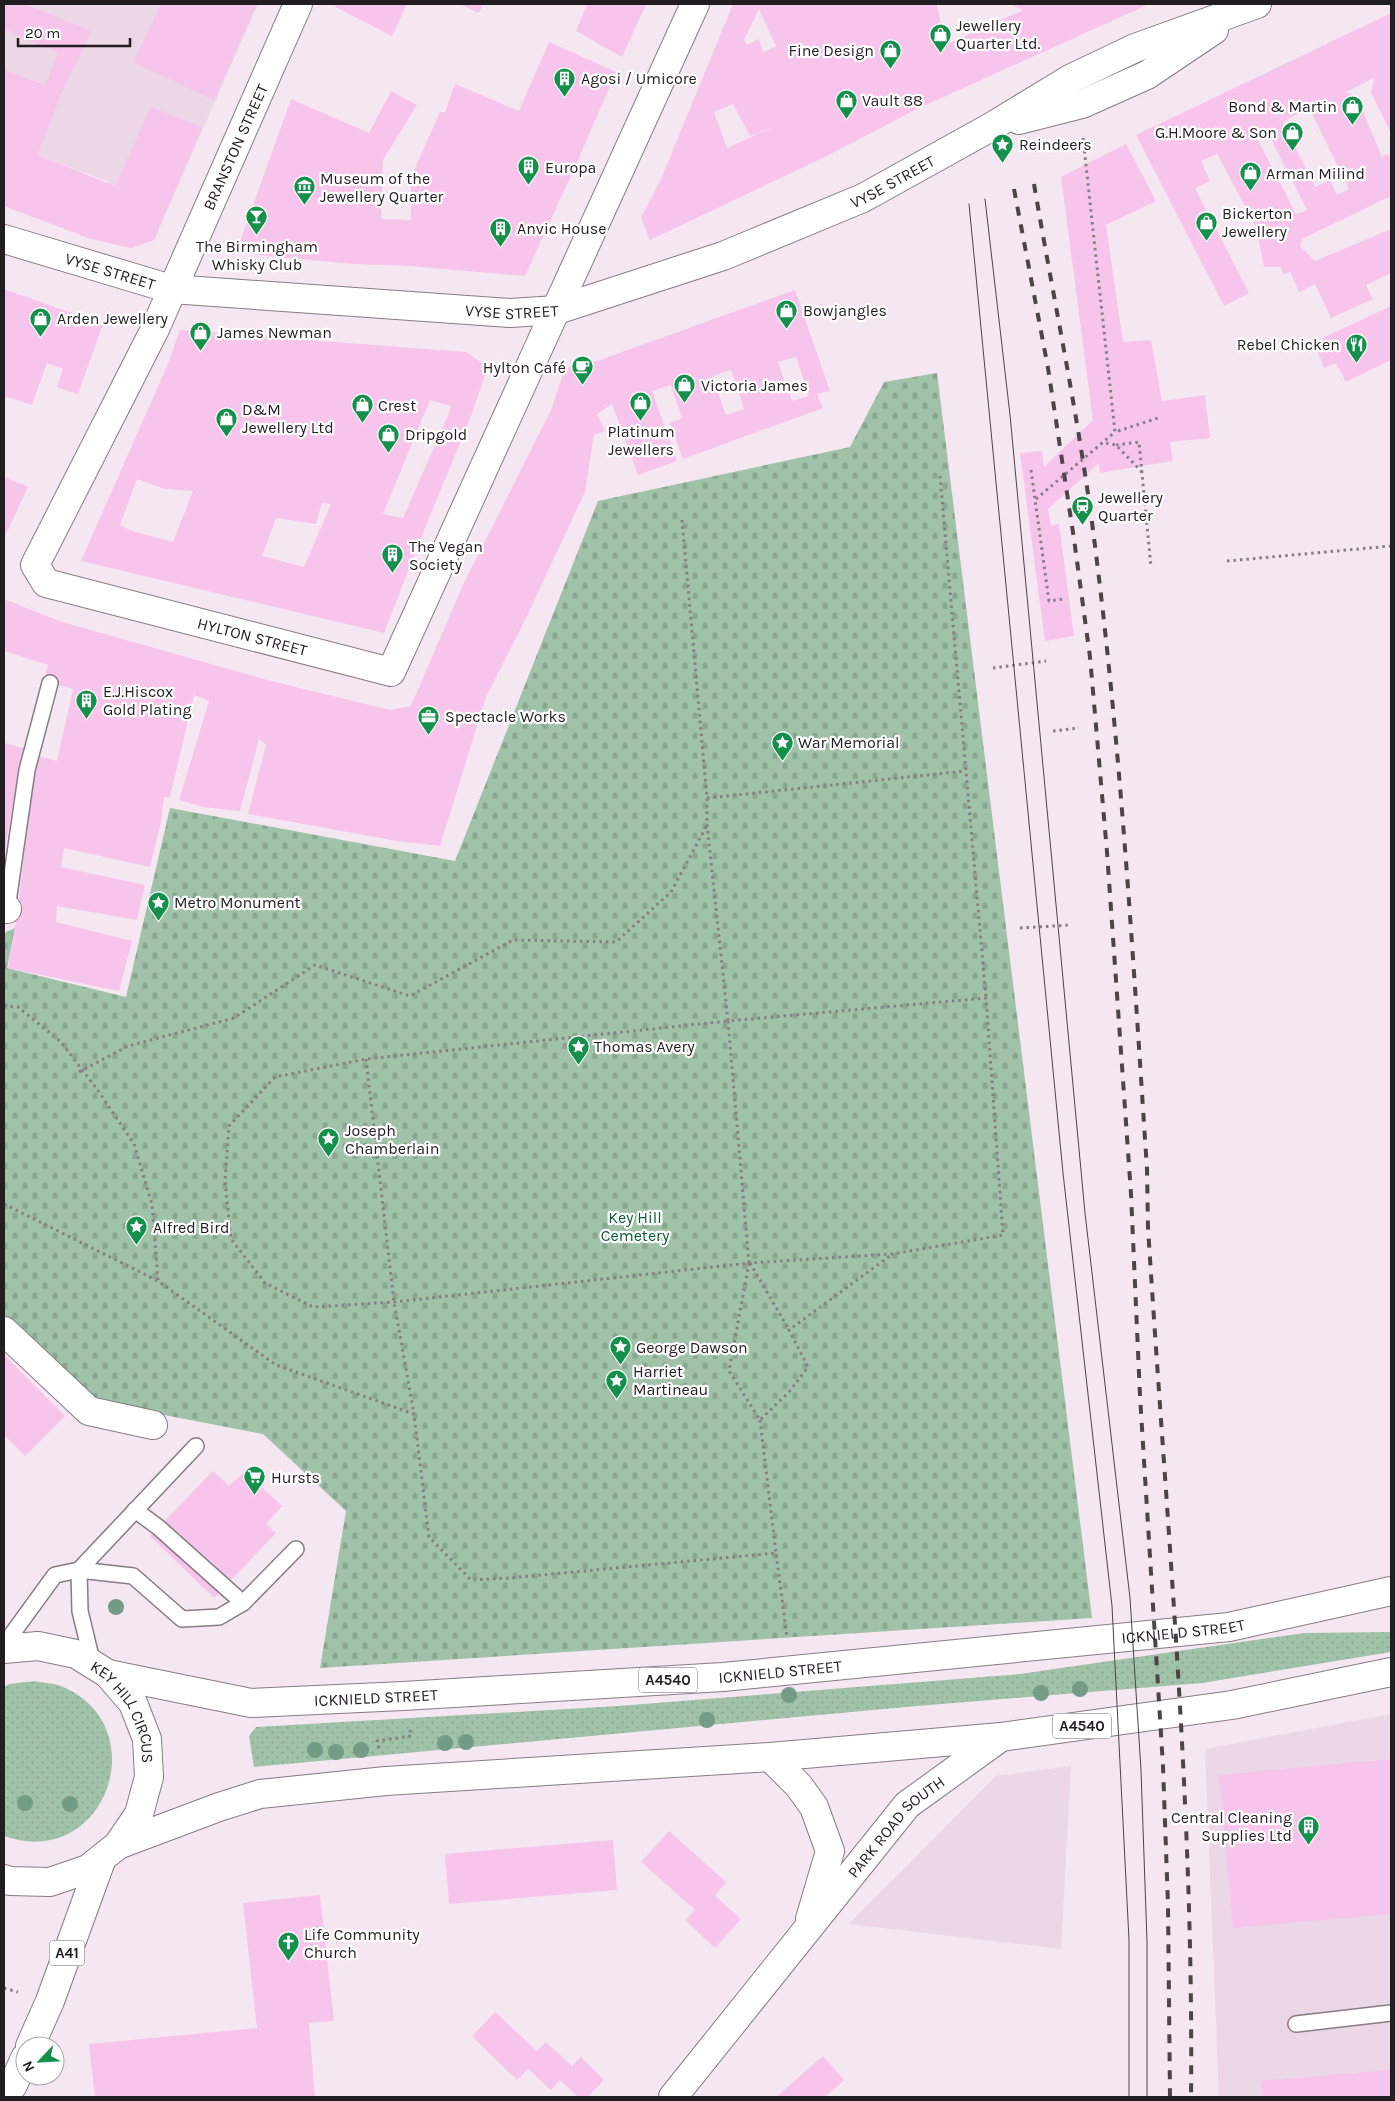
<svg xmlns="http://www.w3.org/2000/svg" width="1395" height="2101" font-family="Karla,sans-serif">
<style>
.built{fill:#ebd7e6}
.green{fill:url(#green-dots)}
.cemetery{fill:url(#cemetery-stones)}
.building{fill:#f7c5eb;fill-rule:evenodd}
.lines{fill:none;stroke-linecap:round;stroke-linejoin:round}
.service-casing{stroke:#877b84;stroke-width:18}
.minor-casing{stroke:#877b84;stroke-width:30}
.tertiary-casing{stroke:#877b84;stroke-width:30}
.trunk-casing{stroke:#877b84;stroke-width:30}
.path{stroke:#877e85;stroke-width:3;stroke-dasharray:2.5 4;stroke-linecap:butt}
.service{stroke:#fff;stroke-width:15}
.minor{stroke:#fff;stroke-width:28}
.tertiary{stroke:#fff;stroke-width:28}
.trunk{stroke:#fff;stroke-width:28}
.tram{stroke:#4b4449;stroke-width:1}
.rail{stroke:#4b4449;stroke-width:4;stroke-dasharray:9 9;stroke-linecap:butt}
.path-bridge{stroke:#877e85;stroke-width:3;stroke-dasharray:2.5 4;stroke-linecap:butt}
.tree{fill:#739b86}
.labels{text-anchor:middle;stroke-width:4.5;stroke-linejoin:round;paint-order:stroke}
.shield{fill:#fff;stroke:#646164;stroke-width:1}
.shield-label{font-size:15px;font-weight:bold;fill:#221d21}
.poi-label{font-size:16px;fill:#221d21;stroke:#fff;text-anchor:start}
.street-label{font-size:16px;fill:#221d21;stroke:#fff}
.park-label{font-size:16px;fill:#095d2f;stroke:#fff}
</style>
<defs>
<pattern id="green-dots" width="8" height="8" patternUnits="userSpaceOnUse" patternTransform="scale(1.25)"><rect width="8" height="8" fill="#a0c2a8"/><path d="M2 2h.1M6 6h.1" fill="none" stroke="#8aa690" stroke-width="1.8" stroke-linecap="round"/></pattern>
<pattern id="cemetery-stones" width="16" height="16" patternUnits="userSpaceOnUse" patternTransform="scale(1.25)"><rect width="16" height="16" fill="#a0c2a8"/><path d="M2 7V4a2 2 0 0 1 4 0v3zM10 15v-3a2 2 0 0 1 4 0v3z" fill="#8aa690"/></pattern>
</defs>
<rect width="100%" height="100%" fill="#f5e7f1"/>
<!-- built -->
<g class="built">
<path d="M4,4H258L154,240L131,248L88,238L109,182L38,155L62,92L4,70Z"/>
<path d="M1391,1714V2097H1219L1205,1749Z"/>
<path d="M1071,1766L1061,1949L849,1924L996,1776Z"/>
</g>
<!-- green -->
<g class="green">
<path d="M1391,1632V1652L1202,1683L917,1706L254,1767L249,1736L256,1727L618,1706L1020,1674L1304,1633Z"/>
<path d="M35,1681C43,1683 53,1683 61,1686C157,1725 106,1872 4,1836V1687L9,1684Z"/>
</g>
<!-- cemetery -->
<path class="cemetery" d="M937,373L1092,1618L320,1668L346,1511L263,1434L92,1401L4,1320V933L15,928L7,968L126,997L170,808L455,861L598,501L850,447L884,382Z"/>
<!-- building -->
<g class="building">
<path d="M4,4H24L91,31L62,92L38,155L115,186L151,107L202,127L154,240L131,248L88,238L4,206V70L45,85L58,53L4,29Z"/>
<path d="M161,4H257L214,100L133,62Z"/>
<path d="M337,4H407L392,36L335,7Z"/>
<path d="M459,4H483L479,13Z"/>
<path d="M587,4H646L622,57L576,31Z"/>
<path d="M733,4H937L945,45L1023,10L1009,4H1144L1145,6L917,109L827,156L650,240L641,218L661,179ZM759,9L776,46L764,52L758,39L747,45L744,40ZM733,104L750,136L775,126L727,148L714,112Z"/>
<path d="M1391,13V133L1371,93L1374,78L1346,92L1357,97L1382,157L1388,154L1391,162V196L1302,239L1300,246L1315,261L1391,229V273L1366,285L1373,299L1331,318L1315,284L1299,292L1290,272L1283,274L1281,267H1264L1256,227L1217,154L1201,161L1210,181L1195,188L1249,293L1224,306L1136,135ZM1309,108L1349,189L1337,195L1330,180L1315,187L1283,122ZM1267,131L1307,210L1296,214L1256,136Z"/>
<path d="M549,42L616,72L576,165L525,276L409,266L353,264L236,253L291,99L369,133L391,91L417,105L383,160L381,219L411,220V177L440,112H445L455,84L519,111Z"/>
<path d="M1126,144L1156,201L1106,225L1123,342L1151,340L1162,401L1205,395L1210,438L1170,442L1173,461L1100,473L1099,463L1048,509L1051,526L1059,524L1074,636L1045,641L1020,453L1042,451L1044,467L1093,420L1061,177Z"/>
<path d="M4,289L103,324L78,394L57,387L63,369L47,363L32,405L4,396Z"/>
<path d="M795,290L830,391L817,394L823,408L683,459L670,423L682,418L671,385L658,389L652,391L677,461L638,475L612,404L597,414L605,431L594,435L585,492L526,618L486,697L440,846L397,841L248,814L266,745L259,739L240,811L203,807L179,800L209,701L194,695L170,797H164L161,822L150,867L64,848L61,867L145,885L137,920L57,906L56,922L132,941L119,991L8,968L15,928L37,756L57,761L73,689L44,681L48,665L4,651V599L59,621L271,681L390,710L411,706L463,585L551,410L565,368L597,361ZM796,357L809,396L792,401L778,362ZM731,370L744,409L726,415L712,376Z"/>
<path d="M1391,306V360L1346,382L1336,363L1324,368L1314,342Z"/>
<path d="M180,330L466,352L488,367L470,419L427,523L384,633L81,561L167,366ZM430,400L451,406L449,413L403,518L383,514ZM137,479L164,489L193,491L173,542L132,531L120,525ZM322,503L331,504L304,567L262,556L276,518L316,524Z"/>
<path d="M4,477L28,487L4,538Z"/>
<path d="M4,743L23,748L5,849H4Z"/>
<path d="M5,1356L65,1416L25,1456L4,1435Z"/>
<path d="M213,1471L229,1486L245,1471L282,1506L266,1524L276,1533L214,1598L150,1536Z"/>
<path d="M1391,1759V1914L1233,1928L1219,1775Z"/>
<path d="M669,1831L726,1882L715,1896L741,1919L715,1948L685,1920L695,1910L641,1862Z"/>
<path d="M613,1840L617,1890L449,1904L445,1854Z"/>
<path d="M320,1895L334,2021L309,2023L315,2097H95L89,2044L257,2028L243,1903Z"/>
<path d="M495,2012L537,2051L546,2042L572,2066L581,2057L604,2080L588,2097H578L560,2080L551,2090L528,2069L517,2080L472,2036Z"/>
<path d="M823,2056L844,2080L825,2097H776Z"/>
<path d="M1391,2070V2097H1262L1261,2081Z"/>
</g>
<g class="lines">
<defs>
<g id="service">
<path d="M7,909L27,770L50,683"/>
<path d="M79,1570L133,1576L182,1619L219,1617L243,1603L158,1527L135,1510"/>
<path d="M79,1570L196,1446"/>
<path d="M243,1603L296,1549"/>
<path d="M4,1645L55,1575L79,1570L80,1611L93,1665"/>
<path d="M1296,2024L1391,2013"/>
</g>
<g id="minor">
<path id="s1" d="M298,4L155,329L35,565L46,583L391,672L695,4"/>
<path d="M4,909H7"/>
<path d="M4,1331L89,1411L153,1425"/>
<path d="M770,1757L799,1786L814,1807L830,1851L810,1919"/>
<path id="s2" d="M673,2097L907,1805L1001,1737"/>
</g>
<g id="tertiary">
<path d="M1019,120L1082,104L1147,75L1214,30"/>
<path id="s3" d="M4,239L171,289L510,313L557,310L723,256L863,198L991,127L1070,79L1135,48L1257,4"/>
</g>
<g id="trunk">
<path id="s4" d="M4,1649L38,1646L76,1654L108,1674L133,1703L147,1739L149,1777L139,1814L118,1845L88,1869L50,1882L10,1881L4,1879"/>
<path id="s5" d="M108,1674L251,1703L403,1696L723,1677L1229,1627L1391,1591"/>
<path d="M118,1845L219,1807L260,1794L386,1781L770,1757L1001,1737L1232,1705L1391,1672"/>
<path d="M30,2046L50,2001L102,1858"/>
<path d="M4,2097L13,2085L25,2058"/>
</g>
</defs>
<!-- service casing -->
<use href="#service" class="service-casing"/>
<!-- minor casing -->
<use href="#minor" class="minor-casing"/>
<!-- tertiary casing -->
<use href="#tertiary" class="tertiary-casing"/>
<!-- trunk casing -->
<use href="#trunk" class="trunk-casing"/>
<!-- path -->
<g class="path">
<path d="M1083,138L1115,432L1158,418"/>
<path d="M1106,443L1116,445L1142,472"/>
<path d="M1116,445L1139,442L1151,567"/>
<path d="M1031,470L1049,601L1064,599"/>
<path d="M940,476L986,998"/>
<path d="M682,520L707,798V824L728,1021L986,998L1003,1235L892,1254L749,1263"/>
<path d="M1227,561L1391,546"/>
<path d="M993,668L1046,661"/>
<path d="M1053,731L1079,728"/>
<path d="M707,798L966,771"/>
<path d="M1020,928L1070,925"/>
<path d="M4,1006L18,1007L61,1042L99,1092L134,1144L152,1204L158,1280"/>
<path d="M728,1021L749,1263L394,1302L313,1307L265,1283L231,1239L225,1181L229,1126L275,1077L366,1059Z"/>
<path d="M366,1059L394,1302L414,1414"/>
<path d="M79,1072L128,1046L234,1018L315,965L410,996L513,940L616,942L671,892L707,825"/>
<path d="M4,1204L158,1281L276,1365L414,1414L429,1537L471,1580L509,1578L776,1553L787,1638"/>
<path d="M749,1263L729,1371L760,1420L789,1392L808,1367L789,1330L891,1255"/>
<path d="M750,1263L789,1330"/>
<path d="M760,1420L776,1553"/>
<path d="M379,1748L377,1741L411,1736L410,1730"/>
<path d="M4,1988L18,1992"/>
</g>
<!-- service -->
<use href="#service" class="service"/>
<!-- minor -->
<use href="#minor" class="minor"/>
<!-- tertiary -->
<use href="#tertiary" class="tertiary"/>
<!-- trunk -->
<use href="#trunk" class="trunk"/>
<!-- tram -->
<g class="tram">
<path d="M985,199L1010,415L1085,1213L1130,1598L1141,1770L1147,1942V2097"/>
<path d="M969,204L1063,1173L1112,1606L1129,1940V2097"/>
</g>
<!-- rail -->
<g class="rail">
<path d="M1034,184C1054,302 1079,419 1094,538C1121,747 1133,959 1147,1169L1148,1227C1166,1517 1194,1807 1191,2097"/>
<path d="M1014,189L1048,368L1074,539L1090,657L1107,852L1131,1194L1140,1396L1163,1766L1168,1905L1170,2097"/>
</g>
<!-- path-bridge -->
<path class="path-bridge" d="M1036,499L1115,432"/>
</g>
<!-- trees -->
<g class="tree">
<circle cx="116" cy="1607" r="8"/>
<circle cx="1080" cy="1689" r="8"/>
<circle cx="1041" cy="1693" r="8"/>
<circle cx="789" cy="1695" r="8"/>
<circle cx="707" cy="1720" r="8"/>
<circle cx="466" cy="1742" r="8"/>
<circle cx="445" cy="1743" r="8"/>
<circle cx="315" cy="1750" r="8"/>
<circle cx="361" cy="1750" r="8"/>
<circle cx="336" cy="1752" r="8"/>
<circle cx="25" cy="1803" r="8"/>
<circle cx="70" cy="1804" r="8"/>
</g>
<!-- icons -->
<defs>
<symbol id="shop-pin" viewBox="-11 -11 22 30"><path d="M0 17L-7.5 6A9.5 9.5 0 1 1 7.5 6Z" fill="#14904c" stroke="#fff"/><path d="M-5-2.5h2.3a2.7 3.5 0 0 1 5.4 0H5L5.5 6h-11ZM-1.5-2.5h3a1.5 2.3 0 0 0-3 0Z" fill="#fff"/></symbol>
<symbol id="building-pin" viewBox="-11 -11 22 30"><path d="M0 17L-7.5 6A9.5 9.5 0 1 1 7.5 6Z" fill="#14904c" stroke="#fff"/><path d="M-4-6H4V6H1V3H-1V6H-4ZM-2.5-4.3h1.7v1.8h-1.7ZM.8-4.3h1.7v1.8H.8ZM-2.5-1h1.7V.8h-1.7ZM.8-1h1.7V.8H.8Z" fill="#fff"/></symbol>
<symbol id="sight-pin" viewBox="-11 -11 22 30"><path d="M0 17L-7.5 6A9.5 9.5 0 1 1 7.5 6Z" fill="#14904c" stroke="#fff"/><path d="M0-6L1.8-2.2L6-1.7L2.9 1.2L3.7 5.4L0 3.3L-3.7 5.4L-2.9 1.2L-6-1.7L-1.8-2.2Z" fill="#fff"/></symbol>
<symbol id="museum-pin" viewBox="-11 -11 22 30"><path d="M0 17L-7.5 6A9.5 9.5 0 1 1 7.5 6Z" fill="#14904c" stroke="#fff"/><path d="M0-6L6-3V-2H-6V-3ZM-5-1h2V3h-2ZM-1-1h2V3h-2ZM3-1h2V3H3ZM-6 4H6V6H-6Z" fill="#fff"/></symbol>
<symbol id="bar-pin" viewBox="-11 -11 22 30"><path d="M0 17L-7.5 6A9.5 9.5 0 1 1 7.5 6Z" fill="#14904c" stroke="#fff"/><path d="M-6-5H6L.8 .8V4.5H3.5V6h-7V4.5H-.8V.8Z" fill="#fff"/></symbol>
<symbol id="restaurant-pin" viewBox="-11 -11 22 30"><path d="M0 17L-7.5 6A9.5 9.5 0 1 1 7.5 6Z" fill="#14904c" stroke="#fff"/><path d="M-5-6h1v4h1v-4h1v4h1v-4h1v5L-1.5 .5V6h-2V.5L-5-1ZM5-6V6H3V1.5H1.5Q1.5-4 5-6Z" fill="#fff"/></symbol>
<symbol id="cafe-pin" viewBox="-11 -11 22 30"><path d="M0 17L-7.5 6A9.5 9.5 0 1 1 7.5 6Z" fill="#14904c" stroke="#fff"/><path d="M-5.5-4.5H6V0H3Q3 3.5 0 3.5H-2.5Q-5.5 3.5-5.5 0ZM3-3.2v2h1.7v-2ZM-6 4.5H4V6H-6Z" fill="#fff"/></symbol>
<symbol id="station-pin" viewBox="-11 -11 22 30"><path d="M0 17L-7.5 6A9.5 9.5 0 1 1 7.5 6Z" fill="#14904c" stroke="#fff"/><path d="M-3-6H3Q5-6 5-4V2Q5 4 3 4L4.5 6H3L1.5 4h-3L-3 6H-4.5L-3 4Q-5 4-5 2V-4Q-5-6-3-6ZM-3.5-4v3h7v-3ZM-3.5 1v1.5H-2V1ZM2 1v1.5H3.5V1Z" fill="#fff"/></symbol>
<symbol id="office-pin" viewBox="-11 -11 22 30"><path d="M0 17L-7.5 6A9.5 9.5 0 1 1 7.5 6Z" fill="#14904c" stroke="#fff"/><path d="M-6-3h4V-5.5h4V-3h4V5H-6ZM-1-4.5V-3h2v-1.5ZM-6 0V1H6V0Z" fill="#fff"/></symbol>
<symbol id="supermarket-pin" viewBox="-11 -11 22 30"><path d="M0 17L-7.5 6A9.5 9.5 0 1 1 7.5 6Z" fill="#14904c" stroke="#fff"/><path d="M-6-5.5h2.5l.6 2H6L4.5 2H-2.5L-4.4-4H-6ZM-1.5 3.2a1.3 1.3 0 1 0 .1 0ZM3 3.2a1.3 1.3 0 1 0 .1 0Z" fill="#fff"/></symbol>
<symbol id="church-pin" viewBox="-11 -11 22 30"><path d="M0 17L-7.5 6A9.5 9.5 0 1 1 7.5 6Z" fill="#14904c" stroke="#fff"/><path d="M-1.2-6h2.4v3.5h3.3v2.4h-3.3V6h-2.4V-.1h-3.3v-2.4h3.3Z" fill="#fff"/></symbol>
</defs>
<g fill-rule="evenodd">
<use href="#shop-pin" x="928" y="22" width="25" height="34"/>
<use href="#shop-pin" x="878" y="38" width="25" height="34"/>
<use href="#building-pin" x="552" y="66" width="25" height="34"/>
<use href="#shop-pin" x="834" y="88" width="25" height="34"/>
<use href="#shop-pin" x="1340" y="94" width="25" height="34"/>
<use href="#shop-pin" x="1280" y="120" width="25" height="34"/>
<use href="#sight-pin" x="990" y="132" width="25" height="34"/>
<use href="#building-pin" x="516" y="154" width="25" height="34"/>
<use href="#shop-pin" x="1238" y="160" width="25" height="34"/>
<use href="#museum-pin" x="292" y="174" width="25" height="34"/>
<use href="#bar-pin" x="244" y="204" width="25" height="34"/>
<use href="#shop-pin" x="1194" y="210" width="25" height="34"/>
<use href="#building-pin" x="488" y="216" width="25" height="34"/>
<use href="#shop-pin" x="774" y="298" width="25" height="34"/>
<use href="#shop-pin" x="28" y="306" width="25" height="34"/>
<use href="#shop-pin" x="188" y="320" width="25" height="34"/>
<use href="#restaurant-pin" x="1344" y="332" width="25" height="34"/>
<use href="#cafe-pin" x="570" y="354" width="25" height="34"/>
<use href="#shop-pin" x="672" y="372" width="25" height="34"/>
<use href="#shop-pin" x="628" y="390" width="25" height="34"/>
<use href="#shop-pin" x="350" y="392" width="25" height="34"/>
<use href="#shop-pin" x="214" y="406" width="25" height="34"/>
<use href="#shop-pin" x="376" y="422" width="25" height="34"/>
<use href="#station-pin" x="1070" y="494" width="25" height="34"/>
<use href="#building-pin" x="380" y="542" width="25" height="34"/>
<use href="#building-pin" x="74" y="688" width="25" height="34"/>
<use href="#office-pin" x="416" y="704" width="25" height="34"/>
<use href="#sight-pin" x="770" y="730" width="25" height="34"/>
<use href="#sight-pin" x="146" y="890" width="25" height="34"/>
<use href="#sight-pin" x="566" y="1034" width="25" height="34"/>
<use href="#sight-pin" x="316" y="1126" width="25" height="34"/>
<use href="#sight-pin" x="124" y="1214" width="25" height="34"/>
<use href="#sight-pin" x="608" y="1334" width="25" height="34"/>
<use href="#sight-pin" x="604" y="1368" width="25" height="34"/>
<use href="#supermarket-pin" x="242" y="1464" width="25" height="34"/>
<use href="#building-pin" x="1296" y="1814" width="25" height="34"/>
<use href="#church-pin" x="276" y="1930" width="25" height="34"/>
</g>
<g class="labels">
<!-- shield labels -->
<g class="shield">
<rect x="639" y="1667.5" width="58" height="25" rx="4"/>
<rect x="1053" y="1713.5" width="58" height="25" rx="4"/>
<rect x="49.5" y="1940.5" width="35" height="25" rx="4"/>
</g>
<g class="shield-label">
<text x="668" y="1685">A4540</text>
<text x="1082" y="1731">A4540</text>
<text x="67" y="1958">A41</text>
</g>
<!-- poi labels -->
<g class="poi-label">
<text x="956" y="31">Jewellery<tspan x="956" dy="18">Quarter Ltd.</tspan></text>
<text x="874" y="56" text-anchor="end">Fine Design</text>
<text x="581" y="84">Agosi / Umicore</text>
<text x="862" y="106">Vault 88</text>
<text x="1337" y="112" text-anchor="end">Bond &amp; Martin</text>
<text x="1277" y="138" text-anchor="end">G.H.Moore &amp; Son</text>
<text x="1019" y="150">Reindeers</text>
<text x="545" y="173">Europa</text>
<text x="1266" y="179">Arman Milind</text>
<text x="320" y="184">Museum of the<tspan x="320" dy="18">Jewellery Quarter</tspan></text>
<text x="1222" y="219">Bickerton<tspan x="1222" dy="18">Jewellery</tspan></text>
<text x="517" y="234">Anvic House</text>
<text x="257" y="252" text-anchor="middle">The Birmingham<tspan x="257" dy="18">Whisky Club</tspan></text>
<text x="803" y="316">Bowjangles</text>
<text x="57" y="324">Arden Jewellery</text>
<text x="217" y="338">James Newman</text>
<text x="1340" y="350" text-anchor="end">Rebel Chicken</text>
<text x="566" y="373" text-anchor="end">Hylton Café</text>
<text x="701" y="391">Victoria James</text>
<text x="378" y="411">Crest</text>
<text x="242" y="415">D&amp;M<tspan x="242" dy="18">Jewellery Ltd</tspan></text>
<text x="641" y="437" text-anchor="middle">Platinum<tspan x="641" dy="18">Jewellers</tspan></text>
<text x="405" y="440">Dripgold</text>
<text x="1098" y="503">Jewellery<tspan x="1098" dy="18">Quarter</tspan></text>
<text x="409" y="552">The Vegan<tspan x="409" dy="18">Society</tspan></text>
<text x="103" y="697">E.J.Hiscox<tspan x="103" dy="18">Gold Plating</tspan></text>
<text x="445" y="722">Spectacle Works</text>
<text x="798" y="748">War Memorial</text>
<text x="174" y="908">Metro Monument</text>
<text x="594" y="1052">Thomas Avery</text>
<text x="345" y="1136">Joseph<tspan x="345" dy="18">Chamberlain</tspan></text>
<text x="153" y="1233">Alfred Bird</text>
<text x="636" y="1353">George Dawson</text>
<text x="633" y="1377">Harriet<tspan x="633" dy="18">Martineau</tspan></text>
<text x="271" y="1483">Hursts</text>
<text x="1292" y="1823" text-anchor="end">Central Cleaning<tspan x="1292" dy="18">Supplies Ltd</tspan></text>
<text x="304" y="1940">Life Community<tspan x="304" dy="18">Church</tspan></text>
</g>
<!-- street labels -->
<g class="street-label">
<text transform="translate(235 147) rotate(-66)" y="6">BRANSTON STREET</text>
<text dy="6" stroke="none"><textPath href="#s3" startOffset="921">VYSE STREET</textPath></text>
<text dy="6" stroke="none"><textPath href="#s3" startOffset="111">VYSE STREET</textPath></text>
<text dy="6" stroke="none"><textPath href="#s3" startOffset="516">VYSE STREET</textPath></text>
<text dy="6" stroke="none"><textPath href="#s1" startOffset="854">HYLTON STREET</textPath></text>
<text dy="6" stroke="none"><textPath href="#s5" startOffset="1081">ICKNIELD STREET</textPath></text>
<text dy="6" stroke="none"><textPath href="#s5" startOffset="676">ICKNIELD STREET</textPath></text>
<text dy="6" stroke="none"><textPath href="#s5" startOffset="271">ICKNIELD STREET</textPath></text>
<text dy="6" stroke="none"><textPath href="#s4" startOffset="152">KEY HILL CIRCUS</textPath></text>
<text dy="6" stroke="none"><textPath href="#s2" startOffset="351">PARK ROAD SOUTH</textPath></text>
</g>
<!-- park labels -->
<g class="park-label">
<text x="635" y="1223">Key Hill<tspan x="635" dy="18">Cemetery</tspan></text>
</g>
</g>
<!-- border -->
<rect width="1395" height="2101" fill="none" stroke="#221d21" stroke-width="10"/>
<!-- north arrow -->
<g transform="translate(40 2061) rotate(245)"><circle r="24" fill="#ffffff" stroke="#a7a5a6"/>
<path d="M0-4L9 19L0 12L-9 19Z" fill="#14904c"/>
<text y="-8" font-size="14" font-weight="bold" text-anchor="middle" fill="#221d21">N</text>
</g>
<!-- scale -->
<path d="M18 38v8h112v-8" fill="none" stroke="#221d21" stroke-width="2.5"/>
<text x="25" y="38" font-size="15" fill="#221d21" stroke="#ffffff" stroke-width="4" paint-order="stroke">20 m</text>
</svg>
